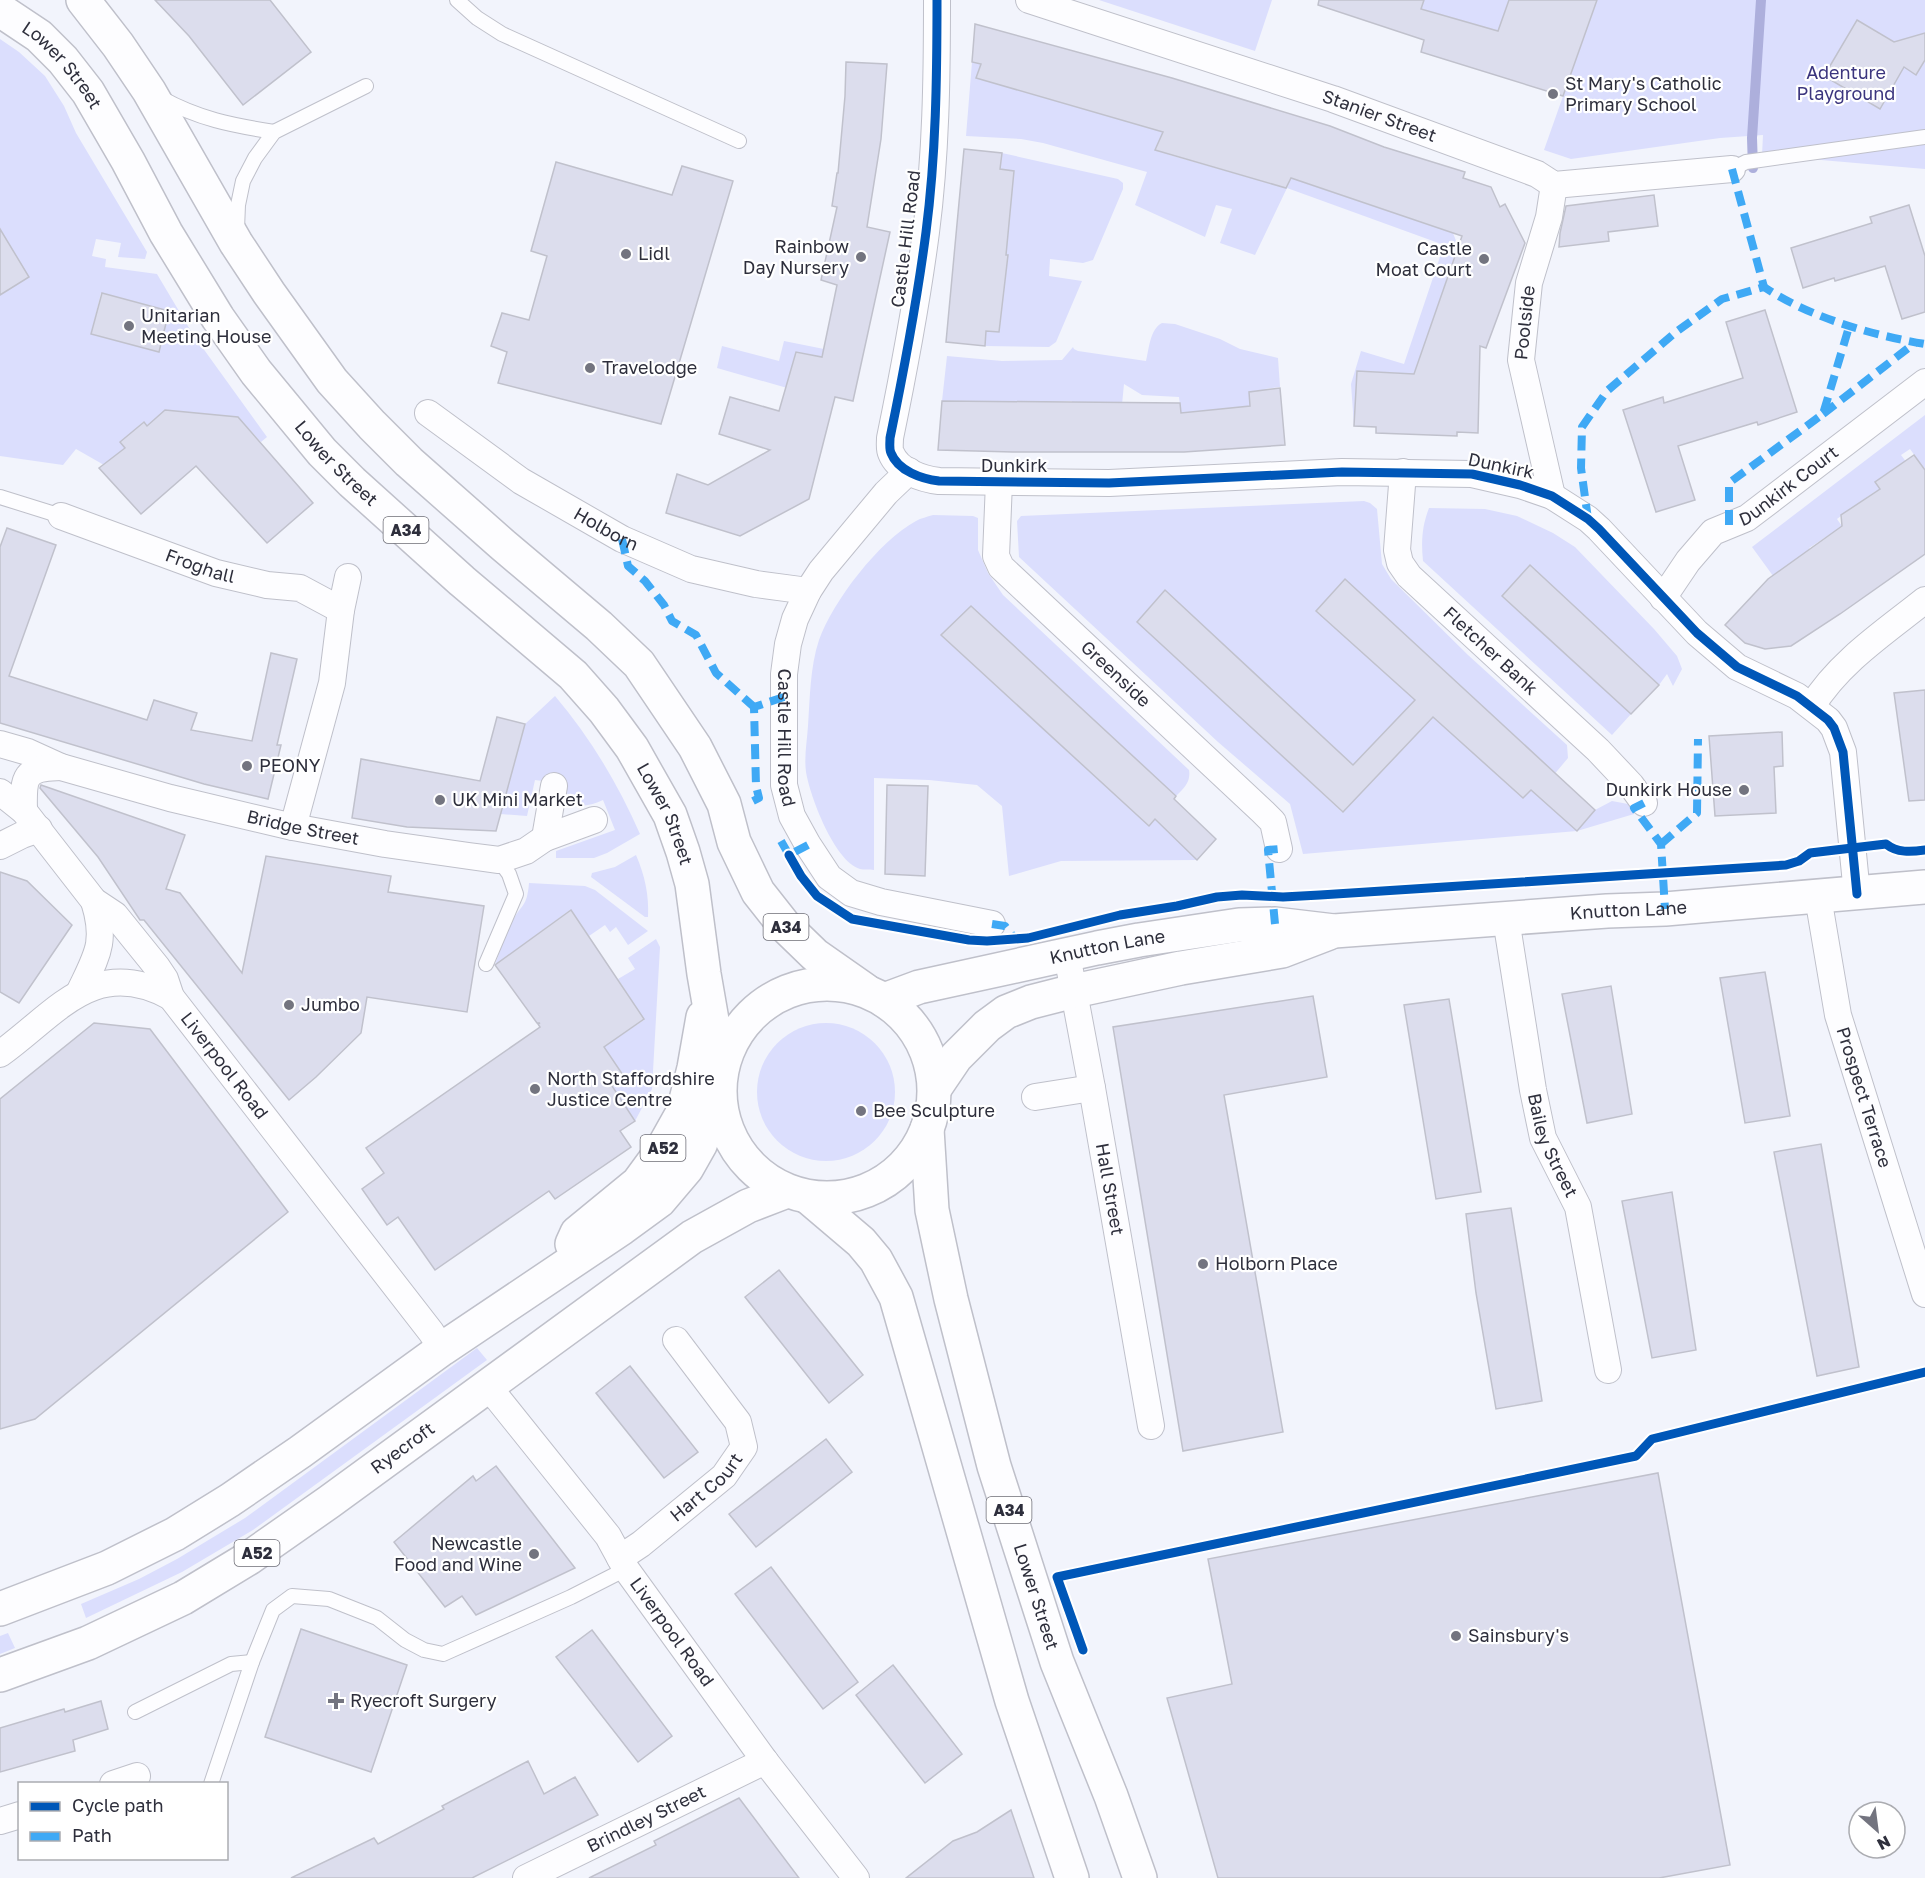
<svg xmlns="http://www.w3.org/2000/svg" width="1925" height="1878" font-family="'Golos Text',sans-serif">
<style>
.green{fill:#dbdefd;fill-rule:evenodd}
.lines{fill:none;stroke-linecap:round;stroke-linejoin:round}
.stream{stroke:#adafdc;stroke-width:10}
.building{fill:#dcdded;stroke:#c0c1cc;stroke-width:1.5}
.service-casing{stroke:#bfc0ca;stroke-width:16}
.minor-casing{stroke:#bfc0ca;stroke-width:28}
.secondary-casing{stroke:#bfc0ca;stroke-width:36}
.trunk-casing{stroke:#bfc0ca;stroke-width:36}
.service{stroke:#fdfdff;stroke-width:14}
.minor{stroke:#fdfdff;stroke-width:26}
.secondary{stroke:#fdfdff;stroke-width:33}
.trunk{stroke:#fdfdff;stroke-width:33}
.quiet{stroke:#3fa9f5;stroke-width:8;stroke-dasharray:15 8;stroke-linecap:butt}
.cycleway-casing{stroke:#fff;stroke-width:13}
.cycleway{stroke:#0057b8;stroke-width:9}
.poi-dot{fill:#73747f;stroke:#fff;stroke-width:2}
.labels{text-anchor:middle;stroke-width:4.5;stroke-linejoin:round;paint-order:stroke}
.shield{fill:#fff;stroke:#6d6d76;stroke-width:1.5}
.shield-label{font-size:16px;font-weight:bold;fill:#2e2f3c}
.street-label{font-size:18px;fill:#2e2f3c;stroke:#fff}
.park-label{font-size:18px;fill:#3b357e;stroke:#fff}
.poi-label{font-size:18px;fill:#2e2f3c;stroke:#fff;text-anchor:start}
</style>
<rect width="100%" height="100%" fill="#f2f4fc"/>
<!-- green -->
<g class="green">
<path d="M1099,0H1272L1255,51Z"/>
<path d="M1424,0H1509L1498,31L1421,9Z"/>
<path d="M1597,0H1925V169L1762,155L1763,135L1720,138L1571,159L1544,150Z"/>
<path d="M0,39L19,52L45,76L64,106L76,133L147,252L145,259L118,257L121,243L96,239L92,256L106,259L105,267L157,274L192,333L267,437L261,442L238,417L165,410L147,426L143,422L121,442L125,448L104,465L76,449L63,465L0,456ZM101,293L169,311L159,352L91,334Z"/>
<path d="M972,62L981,64L977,77L1169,117L1156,149L1170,155L1286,188L1318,123L1325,125L1305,183L1453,233L1458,246L1422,352L1473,377L1358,371L1354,426L1351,384L1361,351L1404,364L1444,245L1287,188L1255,255L1220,243L1232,209L1216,205L1205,237L1135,205L1147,172L1043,143L1021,139L966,136Z"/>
<path d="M1002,153L1118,179L1123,183V189L1093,260L1083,263L1050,259L1049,276L1082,281L1056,342L1049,347L985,346L986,331L999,332L1001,314L987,313L1014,172L1000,169Z"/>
<path d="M1162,323L1175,324L1220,339L1240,349L1278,358L1280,387L1265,389L1266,407L1261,390L1249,392L1251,408L1181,414L1179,397L1142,395L1124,384L1121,415H1072V401L1051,402V414C1024,397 1019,397 992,413V401H942L947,356L1002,361L1062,360L1073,347L1074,349L1078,351L1146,361C1149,349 1150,329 1162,323Z"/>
<path d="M784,341L824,349L821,357L796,352L792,365L815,396L717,368L722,346L779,361Z"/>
<path d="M1925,415V470L1910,449L1901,455L1910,467L1876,483L1901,520L1876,491L1867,497L1888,529L1854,506L1837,519L1858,549L1845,558L1829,535L1809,548L1825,572L1789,598L1752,547Z"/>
<path d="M1364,501L1370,503L1377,509L1382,564L1391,579L1468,655L1567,745L1568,758L1537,795L1577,831L1595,810L1612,801L1628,804L1634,814L1577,831L1303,854L1290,804L1218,742L1019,557L1017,521L1021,516ZM1345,579L1552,770L1523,798L1433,717L1342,812L1138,622L1165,590L1353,765L1415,700L1316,611Z"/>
<path d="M1429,508L1485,509L1517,516L1553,533L1575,547L1654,629L1677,656L1682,669L1673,686L1667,674L1659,685L1529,566L1503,597L1631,714L1612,735L1423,561C1421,542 1422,526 1429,508Z"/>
<path d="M933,515L973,516L978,518V550L988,573L1003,595L1189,770C1191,782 1184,788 1176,796L971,606L942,636L1149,826L1173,800L1197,860L1061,861L1009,876L1002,806L977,785L929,780L874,778V870C869,869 864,870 860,869C834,861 810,796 806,772C804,757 807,741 808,726C810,698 810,667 819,640C833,601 879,541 916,521C921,518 927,517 933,515Z"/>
<path d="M555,696C590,737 618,784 640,834L607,853L594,858H556V851L615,830L603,800C584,809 568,809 565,784L535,780L527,816L500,814L525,724Z"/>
<path d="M636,855C645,876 649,895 648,917H645L591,877L592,873L615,867Z"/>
<path d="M529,883L585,886L595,890L648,931L628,945L616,927L610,932L605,925L589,936L570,910L495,965C500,951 504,936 511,923C521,904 527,908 529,883Z"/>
<path d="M656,939L660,947L652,1089L635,1121L612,1086L625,1077L604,1047L644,1020L618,979L635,969L628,958Z"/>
<circle cx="826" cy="1092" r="69"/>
<path d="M477,1348L487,1360L253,1530L182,1572L86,1618L81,1604L139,1579L177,1559L245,1518Z"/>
<path d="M8,1633L15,1648L0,1654V1636Z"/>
</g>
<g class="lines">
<!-- stream -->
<path class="stream" d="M1753,168L1752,138L1761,0"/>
</g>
<!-- building -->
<g class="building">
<path d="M155,0H270L311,52L243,105L189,36Z"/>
<path d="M1319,0H1424L1421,9L1498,31L1509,0H1597L1563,96L1421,52L1424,40L1318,5Z"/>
<path d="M1857,20L1894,42L1925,33V60L1916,75L1904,67L1880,109L1824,76Z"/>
<path d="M975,24L1172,78L1330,126L1384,147L1465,172L1463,178L1491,187L1500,207L1505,204L1525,243L1486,348L1480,346L1478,433L1457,432V436L1376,433V427L1354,426L1357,371L1414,374L1462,236L1291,178L1286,188L1155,150L1163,132L976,78L981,64L972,62Z"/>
<path d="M846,62L887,64L881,139L867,227L890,232L853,401L835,397L809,499L740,536L666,513L677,474L708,485L770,450L719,434L730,397L779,411L796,352L822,357L837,285L821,280L837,207L832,206L837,173H838L845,96Z"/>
<path d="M964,149L1002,153L1000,169L1014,171L1006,255H1008L999,332L986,331L985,346L946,342Z"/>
<path d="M556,162L672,195L682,166L733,181L661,424L498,383L507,352L491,346L502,313L529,320L547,256L531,251Z"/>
<path d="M1654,195L1658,226L1608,232L1609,241L1559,247L1560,233L1566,206Z"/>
<path d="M1909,205L1925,256V312L1902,319L1885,266L1835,281L1834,278L1803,288L1791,248L1872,223L1870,217Z"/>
<path d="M0,229L29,277L0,295Z"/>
<path d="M102,293L169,311L159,352L91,334Z"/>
<path d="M1765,310L1797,412L1758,425L1757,422L1678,446L1695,500L1656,512L1623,410L1663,397L1664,403L1743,378L1726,322Z"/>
<path d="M1280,388L1285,445L1184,452H1013L938,450L942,401L1180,403L1181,413L1250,406L1249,392Z"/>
<path d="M165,410L238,417L313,503L267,543L196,466L141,514L99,468L125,448L120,442L144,422L147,426Z"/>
<path d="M1914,455L1925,470V554L1840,614L1791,646L1765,649L1745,643L1725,625L1768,579L1842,526L1841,515L1880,489L1875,482Z"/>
<path d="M7,528L56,545L9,676L147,720L154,700L197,713L191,730L252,741L271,653L297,659L277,745H281L268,799L204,784L0,723V547Z"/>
<path d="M1530,565L1659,685L1631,714L1502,596Z"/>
<path d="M1345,579L1595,810L1577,831L1531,790L1523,798L1433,717L1343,812L1137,622L1165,590L1353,765L1415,700L1316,611Z"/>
<path d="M971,606L1176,796L1174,799L1216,839L1197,860L1155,819L1149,826L941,635Z"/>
<path d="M1925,690V800L1909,801L1894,693Z"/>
<path d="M497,717L525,724L496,831L407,827L352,818L361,759L480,781Z"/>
<path d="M1782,732L1783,766L1774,767L1776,813L1715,816L1709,736Z"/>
<path d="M41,785L185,835L166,889L180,893L242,973L266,856L391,876L388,892L484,906L467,1012L367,997L361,1033L316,1077L289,1100L144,920H140L98,857L40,788Z"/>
<path d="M887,785L928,786L925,876L885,874Z"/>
<path d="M0,872L27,881L72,925L19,1003L0,992Z"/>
<path d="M571,910L644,1019L604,1047L625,1078L612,1086L635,1121L620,1131L631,1147L555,1199L549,1191L435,1270L398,1217L387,1225L362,1189L384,1173L366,1148L540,1027L538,1024L540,1023H537L495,965Z"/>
<path d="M1765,972L1790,1116L1745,1123L1720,978Z"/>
<path d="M1611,986L1632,1114L1587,1123L1562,994Z"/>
<path d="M1313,996L1327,1077L1224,1095L1283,1432L1183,1451L1113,1027Z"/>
<path d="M1449,999L1481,1192L1436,1199L1404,1005Z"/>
<path d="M94,1023L150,1029L288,1212L35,1419L0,1429V1099Z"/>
<path d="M1821,1144L1859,1367L1817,1376L1774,1152Z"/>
<path d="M1672,1192L1696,1350L1652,1358L1622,1201Z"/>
<path d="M1511,1208L1542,1401L1496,1409L1476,1293L1466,1214Z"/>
<path d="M779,1270L863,1375L829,1403L745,1297Z"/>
<path d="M630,1366L698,1452L664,1478L596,1393Z"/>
<path d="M826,1439L852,1472L756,1547L729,1514Z"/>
<path d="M496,1466L575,1568L476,1615L462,1596L445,1607L394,1542L473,1476L476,1481Z"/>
<path d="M1658,1473L1730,1865L1659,1878H1218L1167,1698L1232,1684L1208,1559Z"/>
<path d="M771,1567L858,1682L823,1709L735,1594Z"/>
<path d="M301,1629L407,1665L371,1772L265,1737Z"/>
<path d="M592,1630L672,1736L638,1762L556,1657Z"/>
<path d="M893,1665L962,1754L925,1783L856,1695Z"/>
<path d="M101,1701L108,1729L73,1740L75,1751L0,1772V1728L64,1709L65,1712Z"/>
<path d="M528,1761L544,1794L575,1777L598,1815L472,1878H291L374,1838L378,1844L444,1809L442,1806Z"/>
<path d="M739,1798L799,1878H589L656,1845L654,1841Z"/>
<path d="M1011,1810L1034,1878H906L953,1841L977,1832Z"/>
</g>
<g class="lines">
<defs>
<g id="service">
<path d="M457,0L477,18L502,34L739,141"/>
<path d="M161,98C199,119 231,125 274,132"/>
<path d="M1732,169L1746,162L1925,137"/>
<path d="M237,229L238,205L243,181L255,158L274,132L366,86"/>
<path d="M0,497L61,516"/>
<path d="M486,964L516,894L509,874L499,860"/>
<path d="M135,1712L231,1664L252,1662"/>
<path d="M211,1784L252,1662L273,1610L292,1596L329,1599L377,1618L405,1640L424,1650L443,1654L571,1597L626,1569"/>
</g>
<g id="minor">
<path d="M937,0C937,77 936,155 926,232C917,301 904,370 890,438C890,443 889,449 891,453C898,471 922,479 939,481L1109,483L1342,472L1472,474L1520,485L1552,496L1588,519L1599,529L1697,633L1737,667L1797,696L1828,720L1834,728L1843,752L1857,894"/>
<path id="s1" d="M1029,0L1333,99L1537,174L1554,185L1732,169"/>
<path id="s2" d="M428,413L521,481L622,539L691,569L756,584L808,591"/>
<path id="s3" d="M909,471L886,493L821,571L808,591L795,619L788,644L784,674V785L792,816L808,845L829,877L851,893L881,902L992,924"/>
<path id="s4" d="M1403,472L1397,550L1400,563L1409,576L1598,750L1631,785L1644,803"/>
<path id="s5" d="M999,482L996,556L1001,567L1263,812L1273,822L1279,849"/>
<path id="s6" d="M1552,496L1521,360L1529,283L1549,217L1554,185"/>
<path id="s7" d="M61,516L216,573L267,585L300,588L341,610"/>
<path id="s8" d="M1663,598L1688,561L1713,532L1747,518L1925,382"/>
<path d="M1812,706C1839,662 1885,632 1925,600"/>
<path id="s9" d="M0,744L28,752L61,767L170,798L293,827L385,844L469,856L499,860L526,851L545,838L594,820"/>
<path id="s10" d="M0,792L24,811L94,901L115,915L157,967L165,979L171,997L431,1332L442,1349"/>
<path d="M24,811C23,776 24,768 61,767"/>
<path d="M293,827L332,683L341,610L348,577"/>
<path d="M545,838L554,786"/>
<path d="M0,846L22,835L39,829"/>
<path id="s11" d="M1818,897L1838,1015L1925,1294"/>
<path id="s12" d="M1506,919L1533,1090L1543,1138L1578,1207L1608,1370"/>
<path id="s13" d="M1067,955L1092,1088L1151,1426"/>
<path d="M79,993C97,955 107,943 94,901"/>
<path d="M0,1054C57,1013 94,955 171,997"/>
<path d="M1035,1097L1092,1088"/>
<path id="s14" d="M487,1385L608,1536L626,1569L765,1761L856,1878"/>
<path id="s15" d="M620,1558L641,1544L724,1476L744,1447L738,1422L676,1340"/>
<path d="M113,1784L137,1776"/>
<path d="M0,1821L20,1815"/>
<path id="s16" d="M526,1878L765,1761"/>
</g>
<g id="secondary">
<path id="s17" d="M884,1000L919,987L1097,948L1139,940L1239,925L1275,924L1334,931L1607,911L1665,909L1925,887"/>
<path d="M935,1088L956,1057L987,1026L1006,1012L1031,1002L1074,991L1181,968L1282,951L1329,933"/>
</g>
<g id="trunk">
<path d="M83,0L118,45L149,91L236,243L269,293L332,381L372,425L409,462L503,545L599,626L639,664L695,747L724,804L734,842L758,892L784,925L815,955L865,990"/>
<path id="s18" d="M0,10L39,36L63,60L88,92L128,161L166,233L218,318L256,372L322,452L352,482L462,581L573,675L604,710L632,748L670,815L683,852L692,884L704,974L721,1072"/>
<circle cx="827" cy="1091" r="107"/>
<path id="s19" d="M927,1129L932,1210L951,1299L994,1466L1057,1662L1111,1796L1140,1878"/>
<path d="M808,1197L861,1242L876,1260L896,1297L1012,1701L1072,1878"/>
<path d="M572,1244L577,1233L638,1183L660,1153L683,1112L694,1068L703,1017"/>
<path d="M0,1609L107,1568L175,1534L230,1500L300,1452L442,1349L622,1228L659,1201L687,1168L700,1145L719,1093"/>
<path id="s20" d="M0,1675L88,1643L183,1598L249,1558L329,1502L692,1237L748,1206L787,1191"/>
</g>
</defs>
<!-- service casing -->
<use href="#service" class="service-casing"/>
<!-- minor casing -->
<use href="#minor" class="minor-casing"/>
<!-- secondary casing -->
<use href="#secondary" class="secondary-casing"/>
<!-- trunk casing -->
<use href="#trunk" class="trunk-casing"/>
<!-- service -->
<use href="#service" class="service"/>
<!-- minor -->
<use href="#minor" class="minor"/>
<!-- secondary -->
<use href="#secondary" class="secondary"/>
<!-- trunk -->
<use href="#trunk" class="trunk"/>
<!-- quiet -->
<g class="quiet">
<path d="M1732,169L1764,287"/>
<path d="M1823,414L1916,342"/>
<path d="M1588,519L1581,468L1582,427L1607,391L1676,332L1722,299L1764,287C1809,317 1871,335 1925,344"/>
<path d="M1729,525V483L1823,414L1849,327"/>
<path d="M622,539L628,566L645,581L664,605L672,621L696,635L716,673L754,707"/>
<path d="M753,801L759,798L756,786L754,707L784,697"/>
<path d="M1644,803L1634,808L1661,844L1665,909"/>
<path d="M781,841L789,855L808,845"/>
<path d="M1661,844L1697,813L1698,739"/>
<path d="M992,924L1005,926L1015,939"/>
<path d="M1275,924L1268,850L1279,849"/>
</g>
<defs>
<g id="cycleway">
<path d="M937,0C937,77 936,155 926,232C917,301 904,370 890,438C890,443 889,449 891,453C898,471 922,479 939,481L1109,483L1342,472L1472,474L1520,485L1552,496L1588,519L1599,529L1697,633L1737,667L1797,696L1828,720L1834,728L1843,752L1857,894"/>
<path d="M789,855L801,876L817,896L852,919L969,940L987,941L1028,938L1120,915L1177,906L1217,897L1242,895L1283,897L1320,895L1786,865L1799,861L1810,853L1886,844C1897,853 1911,852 1925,850"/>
<path d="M1083,1650L1057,1577L1636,1456L1652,1439L1925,1372"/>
</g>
</defs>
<!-- cycleway casing -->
<use href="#cycleway" class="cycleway-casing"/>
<!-- cycleway -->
<use href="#cycleway" class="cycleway"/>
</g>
<!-- markers -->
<g class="poi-dot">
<circle cx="1553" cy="94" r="6"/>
<circle cx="626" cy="254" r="6"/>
<circle cx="861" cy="257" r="6"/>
<circle cx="1484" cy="259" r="6"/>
<circle cx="129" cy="326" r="6"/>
<circle cx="590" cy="368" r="6"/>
<circle cx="247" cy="766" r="6"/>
<circle cx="1744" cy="790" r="6"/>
<circle cx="440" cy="800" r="6"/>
<circle cx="289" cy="1005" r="6"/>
<circle cx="535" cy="1089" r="6"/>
<circle cx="861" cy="1111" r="6"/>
<circle cx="1203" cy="1264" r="6"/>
<circle cx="534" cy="1554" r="6"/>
<circle cx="1456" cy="1636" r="6"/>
<path d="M333 1692h6v6h6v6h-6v6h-6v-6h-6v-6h6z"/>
</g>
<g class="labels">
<!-- shield labels -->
<g class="shield">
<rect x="383.5" y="517" width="45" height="26" rx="4.5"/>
<rect x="763.5" y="914" width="45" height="26" rx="4.5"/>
<rect x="640.5" y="1135" width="45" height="26" rx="4.5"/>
<rect x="986.5" y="1497" width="45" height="26" rx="4.5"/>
<rect x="234.5" y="1540" width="45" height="26" rx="4.5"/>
</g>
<g class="shield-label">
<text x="406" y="536">A34</text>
<text x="786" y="933">A34</text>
<text x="663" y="1154">A52</text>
<text x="1009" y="1516">A34</text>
<text x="257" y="1559">A52</text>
</g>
<!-- street labels -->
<g class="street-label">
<text dy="6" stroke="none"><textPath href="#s18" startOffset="84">Lower Street</textPath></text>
<text dy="6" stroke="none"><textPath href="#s1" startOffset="369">Stanier Street</textPath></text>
<text transform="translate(906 239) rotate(-83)" y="6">Castle Hill Road</text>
<text dy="6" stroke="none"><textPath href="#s6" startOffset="177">Poolside</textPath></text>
<text dy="6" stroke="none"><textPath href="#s18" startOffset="570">Lower Street</textPath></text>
<text x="1014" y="472">Dunkirk</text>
<text transform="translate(1501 466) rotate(12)" y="6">Dunkirk</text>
<text dy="6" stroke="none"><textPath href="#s8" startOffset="172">Dunkirk Court</textPath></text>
<text dy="6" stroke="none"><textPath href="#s2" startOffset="213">Holborn</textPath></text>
<text dy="6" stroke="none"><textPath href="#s7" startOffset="148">Froghall</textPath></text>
<text dy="6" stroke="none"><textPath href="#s4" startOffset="218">Fletcher Bank</textPath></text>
<text dy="6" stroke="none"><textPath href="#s5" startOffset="243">Greenside</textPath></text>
<text dy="6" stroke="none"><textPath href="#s3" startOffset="308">Castle Hill Road</textPath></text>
<text dy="6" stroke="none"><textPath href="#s18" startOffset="1056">Lower Street</textPath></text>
<text dy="6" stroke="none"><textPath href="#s9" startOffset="315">Bridge Street</textPath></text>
<text dy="6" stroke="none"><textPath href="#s17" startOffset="754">Knutton Lane</textPath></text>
<text dy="6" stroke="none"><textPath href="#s17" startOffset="230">Knutton Lane</textPath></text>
<text dy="6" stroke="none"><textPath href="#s10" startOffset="357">Liverpool Road</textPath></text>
<text dy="6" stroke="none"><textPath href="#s11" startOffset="206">Prospect Terrace</textPath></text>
<text dy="6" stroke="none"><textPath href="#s12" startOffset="232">Bailey Street</textPath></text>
<text dy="6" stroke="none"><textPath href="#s13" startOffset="238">Hall Street</textPath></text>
<text dy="6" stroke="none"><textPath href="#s20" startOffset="465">Ryecroft</textPath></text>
<text dy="6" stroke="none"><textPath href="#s15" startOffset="112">Hart Court</textPath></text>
<text dy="6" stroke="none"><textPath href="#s19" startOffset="482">Lower Street</textPath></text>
<text dy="6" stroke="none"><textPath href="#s14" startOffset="309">Liverpool Road</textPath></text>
<text dy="6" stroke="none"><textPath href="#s16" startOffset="134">Brindley Street</textPath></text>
</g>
<!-- park labels -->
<g class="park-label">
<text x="1846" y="79">Adenture<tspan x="1846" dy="21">Playground</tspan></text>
</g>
<!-- poi labels -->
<g class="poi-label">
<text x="1565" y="90">St Mary's Catholic<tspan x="1565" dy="21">Primary School</tspan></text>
<text x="849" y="253" text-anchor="end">Rainbow<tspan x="849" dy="21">Day Nursery</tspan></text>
<text x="1472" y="255" text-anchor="end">Castle<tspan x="1472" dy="21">Moat Court</tspan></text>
<text x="638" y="260">Lidl</text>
<text x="141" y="322">Unitarian<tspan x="141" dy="21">Meeting House</tspan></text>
<text x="602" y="374">Travelodge</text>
<text x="259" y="772">PEONY</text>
<text x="1732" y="796" text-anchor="end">Dunkirk House</text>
<text x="452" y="806">UK Mini Market</text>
<text x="301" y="1011">Jumbo</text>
<text x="547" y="1085">North Staffordshire<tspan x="547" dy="21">Justice Centre</tspan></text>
<text x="873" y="1117">Bee Sculpture</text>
<text x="1215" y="1270">Holborn Place</text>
<text x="522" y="1550" text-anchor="end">Newcastle<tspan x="522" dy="21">Food and Wine</tspan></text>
<text x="1468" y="1642">Sainsbury's</text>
<text x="350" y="1707">Ryecroft Surgery</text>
</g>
</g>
<!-- legend -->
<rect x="18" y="1782" width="210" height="78" fill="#ffffff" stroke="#abacb1" stroke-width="1.5"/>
<rect x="30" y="1802" width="30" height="9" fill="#0057b8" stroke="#abacb1" stroke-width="1.5"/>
<text x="72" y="1812" font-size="18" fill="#2e2f3c">Cycle path</text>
<rect x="30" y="1832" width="30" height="9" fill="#3fa9f5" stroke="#abacb1" stroke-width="1.5"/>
<text x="72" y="1842" font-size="18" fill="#2e2f3c">Path</text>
<!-- north arrow -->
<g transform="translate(1877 1830) rotate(152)"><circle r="28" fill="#ffffff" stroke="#abacb1" stroke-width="1.5"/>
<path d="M0-4.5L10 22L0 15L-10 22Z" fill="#73747f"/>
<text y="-9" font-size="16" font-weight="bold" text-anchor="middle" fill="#2e2f3c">N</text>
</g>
</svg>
